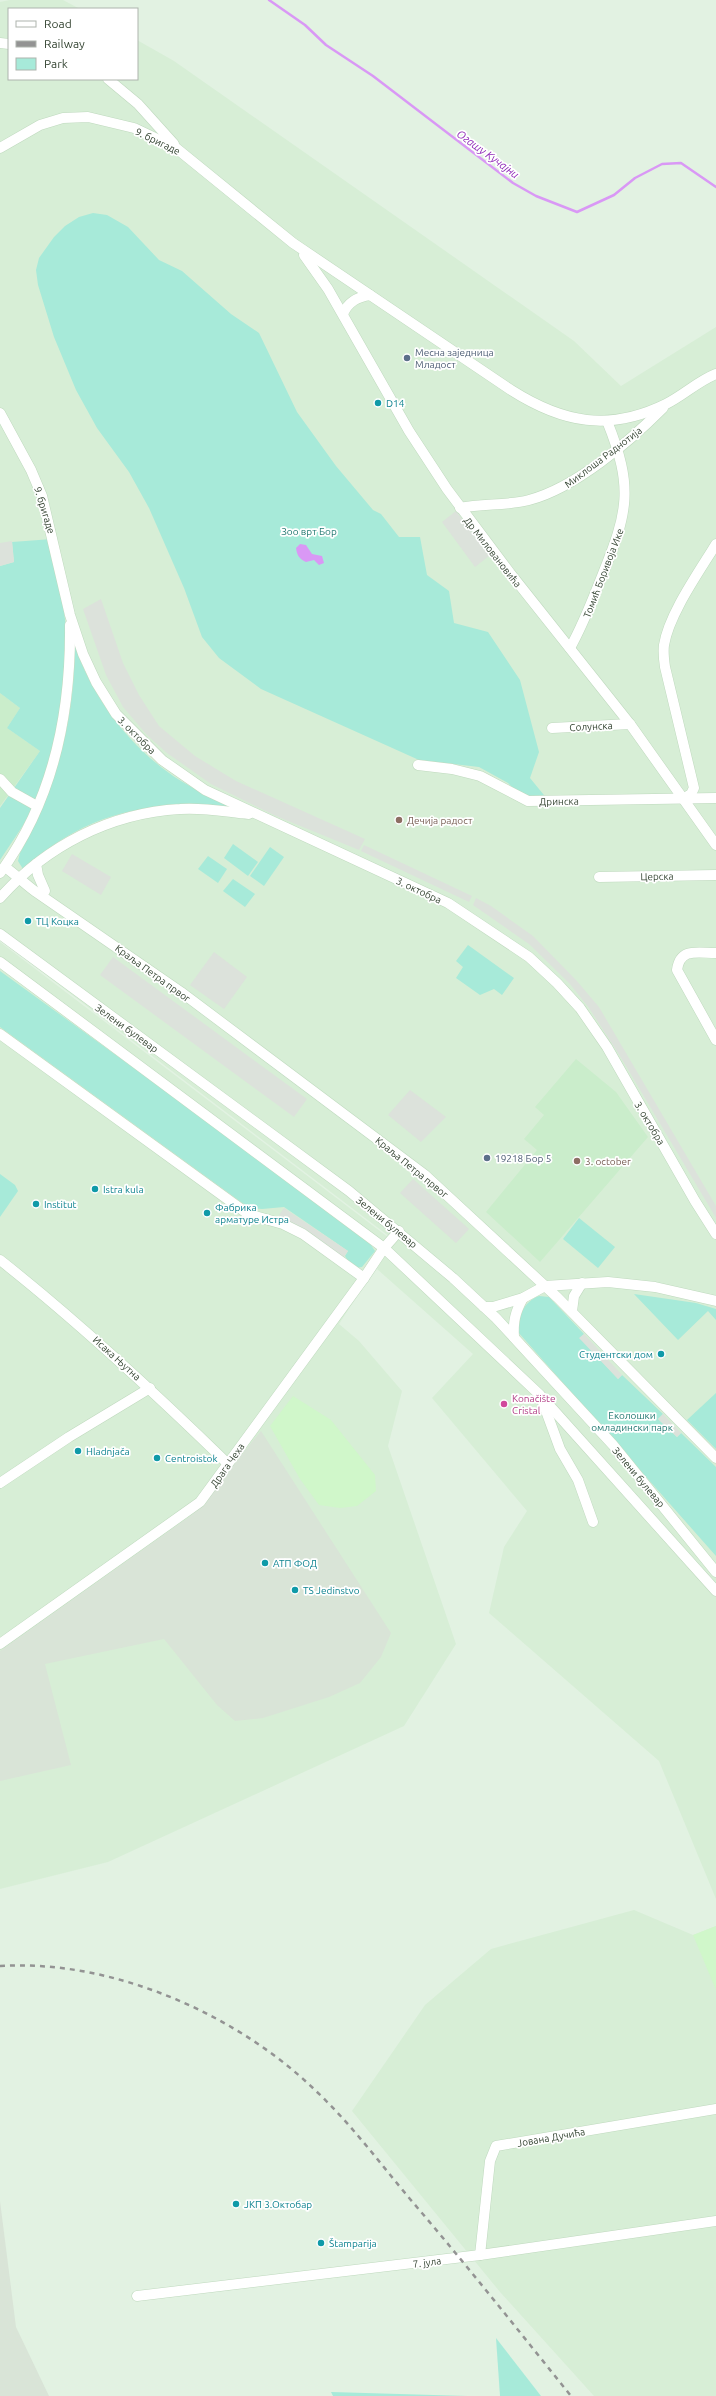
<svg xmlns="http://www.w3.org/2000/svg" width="716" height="2396" font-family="Ubuntu,sans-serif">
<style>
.residential{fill:#d7eed6}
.commercial{fill:#d0f7ca}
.industrial{fill:#d9e4d7}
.education{fill:#caedcb}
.green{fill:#a7ead9}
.parking{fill:#dce2db}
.water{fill:#d998f5}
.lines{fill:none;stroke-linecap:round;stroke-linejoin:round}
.stream{stroke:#d998f5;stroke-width:2.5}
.minor-casing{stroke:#bfd9be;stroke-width:11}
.minor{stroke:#fff;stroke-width:10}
.rail{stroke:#939393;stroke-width:2.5;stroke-dasharray:5 5;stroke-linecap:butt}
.service-dot{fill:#5c6f8a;stroke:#fff;stroke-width:1.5}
.culture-dot{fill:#0f9aa8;stroke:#fff;stroke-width:1.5}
.education-dot{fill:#8d6e63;stroke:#fff;stroke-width:1.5}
.hotel-dot{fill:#d1479c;stroke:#fff;stroke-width:1.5}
.labels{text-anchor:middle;stroke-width:3.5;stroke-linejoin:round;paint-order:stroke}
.street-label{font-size:10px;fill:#344432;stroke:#fff}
.service-label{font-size:10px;fill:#4e5e75;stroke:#fff;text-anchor:start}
.culture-label{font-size:10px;fill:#0d838f;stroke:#fff;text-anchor:start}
.park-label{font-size:10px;fill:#227971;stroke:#fff}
.education-label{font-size:10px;fill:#785e54;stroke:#fff;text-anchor:start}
.hotel-label{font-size:10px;fill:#b23c85;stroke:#fff;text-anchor:start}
.water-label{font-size:11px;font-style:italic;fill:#8d25b6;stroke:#fff}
</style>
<rect width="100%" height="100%" fill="#e2f2e2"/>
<!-- residential -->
<g class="residential">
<path d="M10,0H63L80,9H9V79H137V40L174,61L574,341L621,386L716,327V1899L659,1761L489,1613L504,1547L527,1511L432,1398L473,1354L377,1269L394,1240L0,940V2Z"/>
<path d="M0,942L393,1241L339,1324L359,1341L402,1391L388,1446L456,1644L404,1726L108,1862L0,1889Z"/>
<path d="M634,1910L693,1935L716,1926V2396H594L500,2292L352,2111L425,2005L491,1949Z"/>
</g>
<!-- commercial -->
<g class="commercial">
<path d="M293,1396L331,1420L375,1475L376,1491L357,1506L340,1508L319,1505L300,1479L270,1426Z"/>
<path d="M716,1926V1990L693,1935Z"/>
</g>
<!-- industrial -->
<g class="industrial">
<path d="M261,1431L391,1633L381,1657L360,1683L329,1697L263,1718L235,1721L217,1705L164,1639L45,1664L71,1765L0,1781V1651L193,1514Z"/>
<path d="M0,2201L16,2327L49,2396H0Z"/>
</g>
<!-- education -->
<g class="education">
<path d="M0,693L20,708L7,728L40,751L0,806Z"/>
<path d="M576,1059L616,1092L648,1137L540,1262L486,1212L537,1150L524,1139L544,1115L535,1107Z"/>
</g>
<!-- green -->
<g class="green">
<path d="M93,213L107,215L128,227L159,260L182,271L231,314L259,333L297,412L336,466L373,510L381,514L399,537H420L427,575L449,591L454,623L488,632L520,680L539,752L530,778L548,800L521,796L508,783L479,767L419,760L261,689L219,658L202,637L184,588L149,508L129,472L97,428L76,390L54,337L38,285L36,270L39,258L54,237L65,226L79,217Z"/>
<path d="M52,539C58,575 66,611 67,647C68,693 53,774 30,814C21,829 10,845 0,860V808L40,751L7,728L20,708L0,693V566L14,562L12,542Z"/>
<path d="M75,646C93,700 133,751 181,781C197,791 214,798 230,807C145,801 89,811 23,869L18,861L20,853C57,785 74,724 75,646Z"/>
<path d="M233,844L258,862L248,876L224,858Z"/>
<path d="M270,847L284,857L264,886L250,876Z"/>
<path d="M208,856L227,869L218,883L198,869Z"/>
<path d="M233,879L255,894L245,907L223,891Z"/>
<path d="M468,945L514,978L502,995L494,989L480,995L456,978L463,967L456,961Z"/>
<path d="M0,971L364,1235L375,1251L362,1267C354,1269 349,1263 345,1256L348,1251L284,1207L262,1209L250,1208L241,1202L0,1027Z"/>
<path d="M0,1174L15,1185L18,1191L0,1217Z"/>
<path d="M579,1218L615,1247L598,1268L563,1239Z"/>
<path d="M634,1294L696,1303L716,1309V1320L708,1311L678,1340Z"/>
<path d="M539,1296L549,1297L584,1334L580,1338L618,1379L622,1375L663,1414L658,1419L677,1437L681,1433L716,1467V1556L518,1332C520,1315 522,1303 539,1296Z"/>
<path d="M716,1393V1449L687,1420Z"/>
<path d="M496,2338L541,2396H500Z"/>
<path d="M331,2392L468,2396H333Z"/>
</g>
<!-- parking -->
<g class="parking">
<path d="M456,511L489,556L475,567L442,522Z"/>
<path d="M12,541L14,562L0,566V543Z"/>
<path d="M101,599L123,663L139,695L159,726L195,756L236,781L365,839L359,850L276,816L211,784L167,753L147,735L123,707L106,675L83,609Z"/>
<path d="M364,845L472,896L469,902L361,851Z"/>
<path d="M72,854L111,877L101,895L62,871Z"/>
<path d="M476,898L491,906L533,936L576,980L599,1007L716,1206V1218L620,1056L589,1008L570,984L529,944L473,905Z"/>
<path d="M214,952L247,977L224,1009L190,985Z"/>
<path d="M113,957L307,1099L294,1117L100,975Z"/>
<path d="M410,1090L446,1117L421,1142L388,1115Z"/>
<path d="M413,1179L469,1229L456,1243L400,1193Z"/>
<path d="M284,1208L348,1251L343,1258L279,1215Z"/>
<path d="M584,1334L622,1375L618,1379L579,1338Z"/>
<path d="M663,1414L681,1433L677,1437L658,1419Z"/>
</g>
<!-- water -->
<path class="water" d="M300,544L306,545L312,554L322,556L324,563L319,565L314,560L306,562C299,559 297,555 296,548Z"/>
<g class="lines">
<!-- stream -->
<path class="stream" d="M269,0L305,25L326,45L373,76L513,183L536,196L577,212L614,195L635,178L662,164L681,163L716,187"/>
<defs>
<g id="minor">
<path d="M0,43L9,44"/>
<path d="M108,79L138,104L174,144"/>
<path d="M0,148L40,125L63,118L88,117L134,128L176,148L293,243L511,390C563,423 609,432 666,404C684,395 698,381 716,374"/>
<path d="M304,255L328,289L409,431L447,489L510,573L630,724L716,845"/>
<path d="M343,314C348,302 357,297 370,295"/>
<path d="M0,413L31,470L42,496L70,615L83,654L96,682L116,714L162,760L205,790L448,903L529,957L557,983L580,1008L607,1047L695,1201L716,1234"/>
<path d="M460,508C482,503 507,506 529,500C575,488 629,442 663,408"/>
<path d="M570,648C583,625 592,601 602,576C628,512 634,488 607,421"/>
<path d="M552,728L630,724"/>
<path d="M418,765L452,769L480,776L528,801L716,798"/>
<path d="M0,779L12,792L37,806"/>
<path d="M684,798L691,794L694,788L665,667C664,660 663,652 664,645C669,614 699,572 716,544"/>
<path d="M36,864L38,875L45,891"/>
<path d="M5,867C16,875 25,884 36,892L181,992L425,1175L558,1298L716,1458"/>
<path d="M0,873C53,801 71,713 70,625"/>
<path d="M599,877L716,875"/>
<path d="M0,898C46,846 110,813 180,809C203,807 227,812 249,814"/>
<path d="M0,934L349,1191L453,1278L496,1318L613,1445L716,1572"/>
<path d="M716,953C698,953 680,947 677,970L716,1040"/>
<path d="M0,962L384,1248L540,1395L716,1591"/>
<path d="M0,1034L248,1214L283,1224L303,1234L364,1278"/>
<path d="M0,1260C80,1323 154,1392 227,1463"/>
<path d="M484,1307H493L523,1298L545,1286L608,1282L655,1287L716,1301"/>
<path d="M572,1311L574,1296L582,1283"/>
<path d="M514,1337C513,1322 515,1312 523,1298"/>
<path d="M542,1400L560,1449L578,1480L593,1522"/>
<path d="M0,1483L69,1437L150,1388"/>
<path d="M0,1644L200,1502L364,1278L384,1248L399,1231"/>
<path d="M480,2255L490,2161L496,2146L716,2109"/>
<path d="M137,2296L480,2255L716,2221"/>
</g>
</defs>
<!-- minor casing -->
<use href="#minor" class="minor-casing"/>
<!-- minor -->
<use href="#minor" class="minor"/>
<!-- rail -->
<path class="rail" d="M0,1966C112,1959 237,2014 316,2091C351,2124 379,2162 410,2199C465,2263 518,2330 571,2396"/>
</g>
<!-- markers -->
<g class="service-dot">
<circle cx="407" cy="358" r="4"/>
<circle cx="487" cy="1158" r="4"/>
</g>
<g class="culture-dot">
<circle cx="378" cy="403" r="4"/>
<circle cx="28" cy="921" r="4"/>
<circle cx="95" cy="1189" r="4"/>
<circle cx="36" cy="1204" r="4"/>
<circle cx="207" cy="1213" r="4"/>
<circle cx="661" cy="1354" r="4"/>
<circle cx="78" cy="1451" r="4"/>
<circle cx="157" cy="1458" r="4"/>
<circle cx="265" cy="1563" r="4"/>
<circle cx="295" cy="1590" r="4"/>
<circle cx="236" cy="2204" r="4"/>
<circle cx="321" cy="2243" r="4"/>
</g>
<g class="education-dot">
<circle cx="399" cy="820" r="4"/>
<circle cx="577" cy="1161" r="4"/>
</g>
<circle class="hotel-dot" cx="504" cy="1404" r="4"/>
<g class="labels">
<!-- street labels -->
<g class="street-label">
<text transform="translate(158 141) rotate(26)" y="4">9. бригаде</text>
<text transform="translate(603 457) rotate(-37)" y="4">Миклоша Раднотија</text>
<text transform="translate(45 510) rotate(73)" y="4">9. бригаде</text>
<text transform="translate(493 552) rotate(52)" y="4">Др Миловановића</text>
<text transform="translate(603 573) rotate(-69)" y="4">Томић Боривоја Ике</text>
<text transform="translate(591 726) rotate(-3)" y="4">Солунска</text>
<text transform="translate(137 735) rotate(45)" y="4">3. октобра</text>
<text transform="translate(559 801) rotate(-1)" y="4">Дринска</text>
<text transform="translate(657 876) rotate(-1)" y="4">Церска</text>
<text transform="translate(419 890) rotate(25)" y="4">3. октобра</text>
<text transform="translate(153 973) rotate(36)" y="4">Краља Петра првог</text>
<text transform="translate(127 1028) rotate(36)" y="4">Зелени булевар</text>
<text transform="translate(650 1123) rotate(59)" y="4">3. октобра</text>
<text transform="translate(412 1167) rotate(39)" y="4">Краља Петра првог</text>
<text transform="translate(387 1222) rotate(39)" y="4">Зелени булевар</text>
<text transform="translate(117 1358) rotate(42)" y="4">Исака Њутна</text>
<text transform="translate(227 1465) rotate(-55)" y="4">Драга Чеха</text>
<text transform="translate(639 1477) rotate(50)" y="4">Зелени булевар</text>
<text transform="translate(551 2137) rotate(-10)" y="4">Јована Дучића</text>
<text transform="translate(427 2262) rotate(-7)" y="4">7. јула</text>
</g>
<!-- service labels -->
<g class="service-label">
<text x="415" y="356">Месна заједница<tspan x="415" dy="12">Младост</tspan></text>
<text x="495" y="1162">19218 Бор 5</text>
</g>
<!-- culture labels -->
<g class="culture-label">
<text x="386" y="407">D14</text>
<text x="36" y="925">ТЦ Коцка</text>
<text x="103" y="1193">Istra kula</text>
<text x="44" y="1208">Institut</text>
<text x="215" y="1211">Фабрика<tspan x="215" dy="12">арматуре Истра</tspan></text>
<text x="653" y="1358" text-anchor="end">Студентски дом</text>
<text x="86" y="1455">Hladnjača</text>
<text x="165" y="1462">Centroistok</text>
<text x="273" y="1567">АТП ФОД</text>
<text x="303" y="1594">TS Jedinstvo</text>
<text x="244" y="2208">ЈКП 3.Октобар</text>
<text x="329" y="2247">Štamparija</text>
</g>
<!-- park labels -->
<g class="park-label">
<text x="309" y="535">Зоо врт Бор</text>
<text x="632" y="1419">Еколошки<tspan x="632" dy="12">омладински парк</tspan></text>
</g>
<!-- education labels -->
<g class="education-label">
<text x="407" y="824">Дечија радост</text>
<text x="585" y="1165">3. october</text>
</g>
<!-- hotel labels -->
<g class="hotel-label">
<text x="512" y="1402">Konačište<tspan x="512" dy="12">Cristal</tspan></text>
</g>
<!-- water labels -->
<g class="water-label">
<text transform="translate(488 154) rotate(36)" y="4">Огашу Кучајни</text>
</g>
</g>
<!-- legend -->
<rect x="8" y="8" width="130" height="72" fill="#ffffff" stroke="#aeb4ad"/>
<rect x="16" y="21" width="20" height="6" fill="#ffffff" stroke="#aeb4ad"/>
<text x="44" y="28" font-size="12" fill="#344432">Road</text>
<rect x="16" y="41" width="20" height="6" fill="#939393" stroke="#aeb4ad"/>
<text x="44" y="48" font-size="12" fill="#344432">Railway</text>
<rect x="16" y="58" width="20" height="12" fill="#a7ead9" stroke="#aeb4ad"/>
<text x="44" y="68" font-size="12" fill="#344432">Park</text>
</svg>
